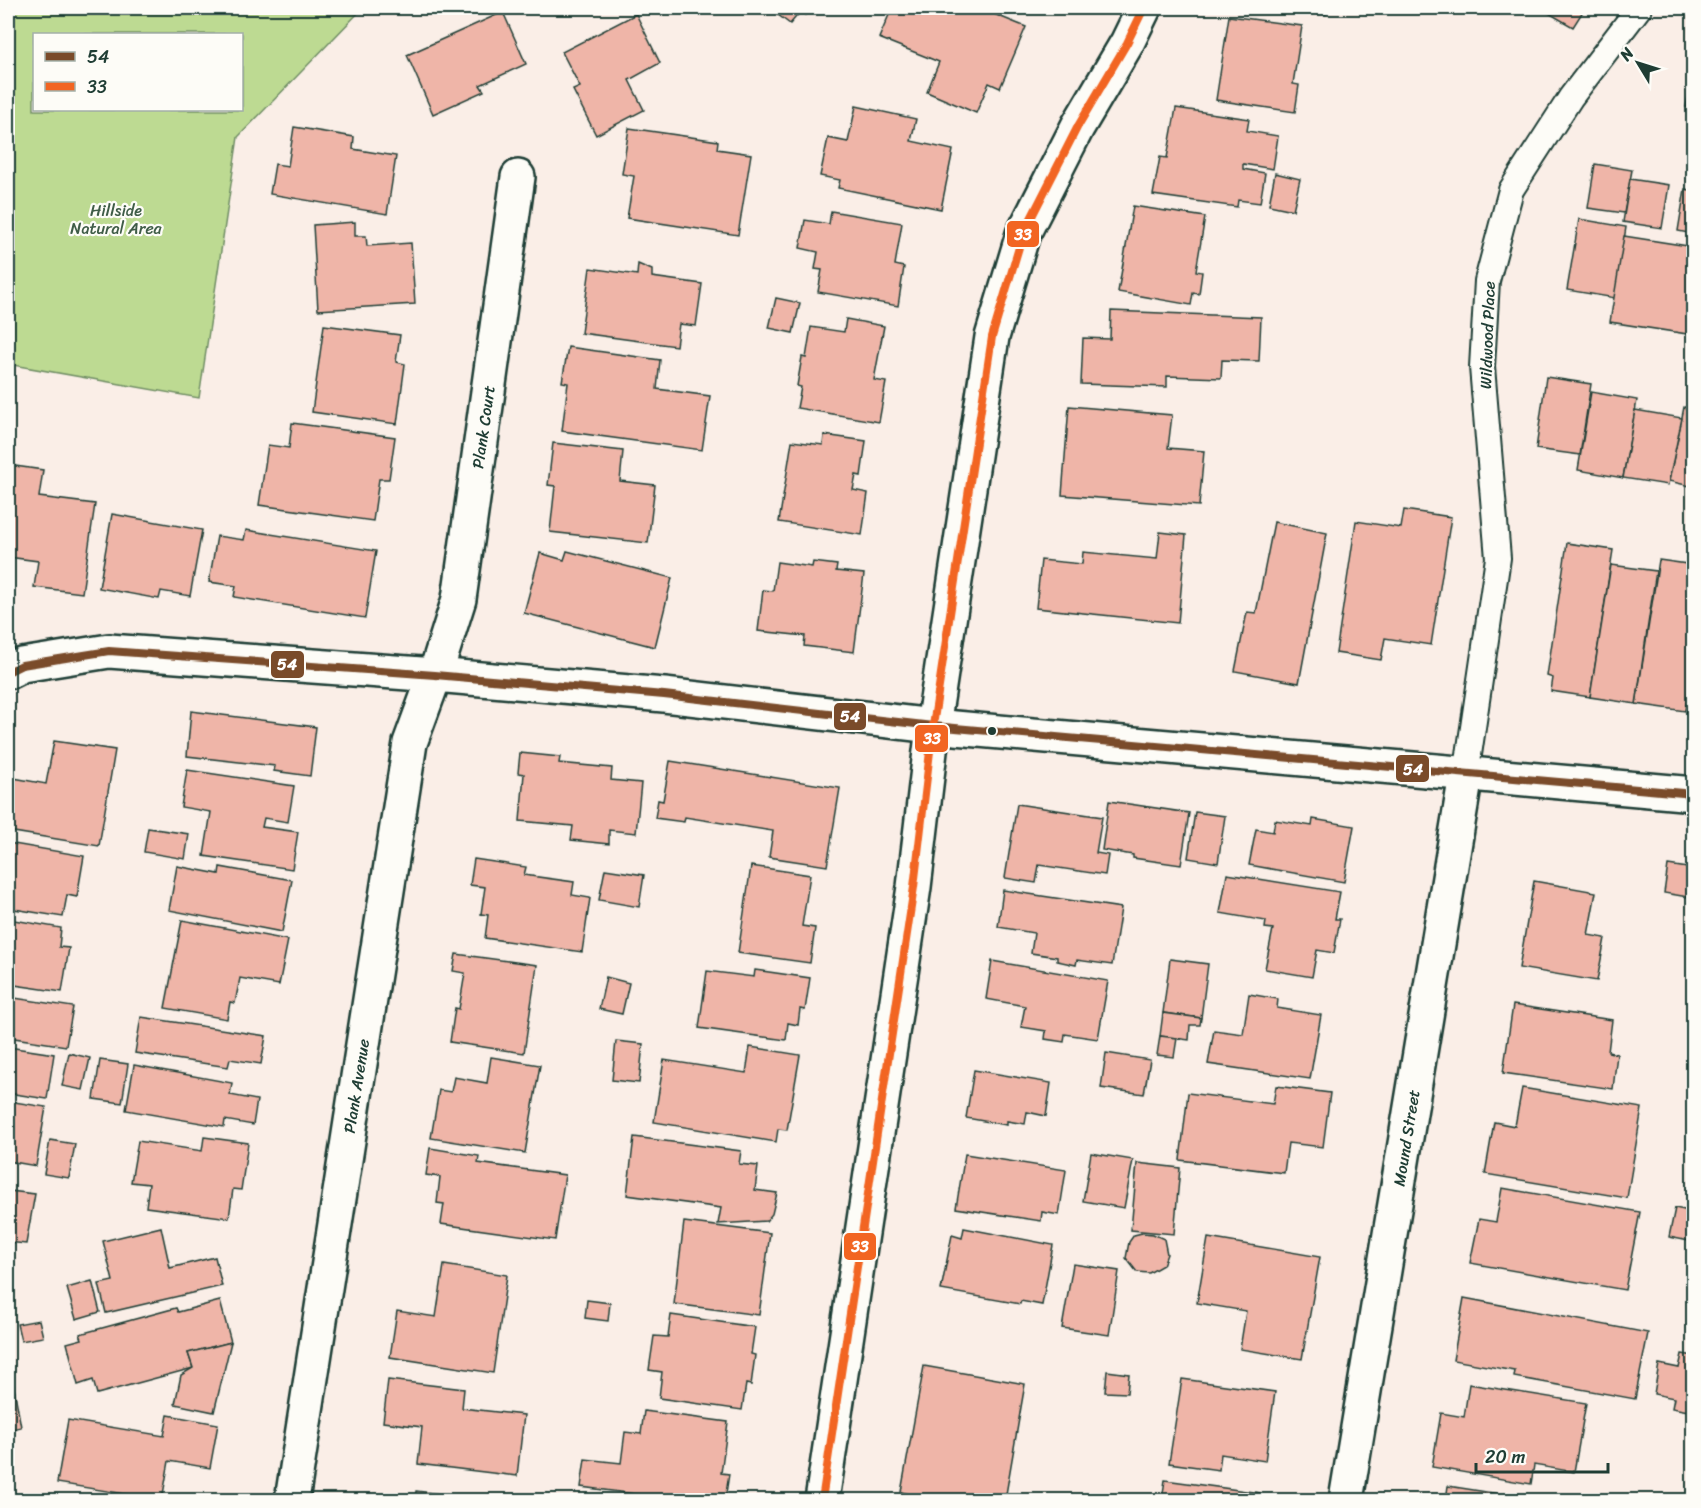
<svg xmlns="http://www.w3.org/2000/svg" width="1701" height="1508" font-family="Sriracha,sans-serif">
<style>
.green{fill:#bdda92;stroke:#6e8c63;stroke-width:1.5;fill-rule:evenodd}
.building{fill:#efb5a8;stroke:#1f3d34;stroke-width:1.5}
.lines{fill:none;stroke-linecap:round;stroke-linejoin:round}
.lane-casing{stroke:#1f3d34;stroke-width:28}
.street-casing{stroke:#1f3d34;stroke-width:38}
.secondary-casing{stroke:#1f3d34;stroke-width:38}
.lane{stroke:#fdfcf7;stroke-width:24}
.street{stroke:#fdfcf7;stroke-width:33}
.secondary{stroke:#fdfcf7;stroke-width:33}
.bus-1-casing{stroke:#fdfcf7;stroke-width:12}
.bus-2-casing{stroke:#fdfcf7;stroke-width:12}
.bus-1{stroke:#7a4b2a;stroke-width:8}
.bus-2{stroke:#f26522;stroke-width:8}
.bus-dot{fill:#1f3d34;stroke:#fdfcf7;stroke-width:2}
.labels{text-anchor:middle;stroke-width:4.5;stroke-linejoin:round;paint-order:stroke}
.park-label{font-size:16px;fill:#3f5c47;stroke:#fdfcf7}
.street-label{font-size:16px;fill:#1f3d34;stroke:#fdfcf7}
.line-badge{stroke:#fdfcf7;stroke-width:2}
.badge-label{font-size:16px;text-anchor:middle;font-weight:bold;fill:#fff}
</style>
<rect width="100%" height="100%" fill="#faeee7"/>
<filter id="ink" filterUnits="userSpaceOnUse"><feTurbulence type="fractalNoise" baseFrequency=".0167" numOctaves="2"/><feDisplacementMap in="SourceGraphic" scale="12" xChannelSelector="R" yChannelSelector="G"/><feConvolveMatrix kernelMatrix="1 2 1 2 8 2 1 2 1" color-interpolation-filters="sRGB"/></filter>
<g filter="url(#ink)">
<!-- green -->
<path class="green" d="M8,8H363L238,137L199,398L8,364ZM34,34H242V110H34Z"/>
<!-- building -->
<g class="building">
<path d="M769,8H812L806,15L801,11L790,24Z"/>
<path d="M892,8H979L1026,27L1000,88L989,83L976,113L927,92L939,62L879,38Z"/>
<path d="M1272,8H1327L1326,14Z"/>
<path d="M1540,8H1585L1573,27Z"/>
<path d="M503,12L526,64L480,85L484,91L433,114L407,55Z"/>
<path d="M636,14L660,63L629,80L644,110L596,135L573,90L580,87L562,52Z"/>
<path d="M1229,16L1302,26L1293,84L1299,85L1295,112L1216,100Z"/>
<path d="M1694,64V108L1686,107Z"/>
<path d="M856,106L916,119L911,141L953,150L941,209L838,188L840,180L820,176L828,138L848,142Z"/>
<path d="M1176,108L1249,119L1247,131L1278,136L1273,169L1243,164V169L1265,173L1260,203L1238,200L1237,207L1153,195L1160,157L1167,158Z"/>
<path d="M294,127L354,137L353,149L396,156L387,214L270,194L275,164L288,166Z"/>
<path d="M629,128L718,141L717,149L751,154L738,235L627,218L634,176L622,174Z"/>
<path d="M1595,164L1632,170L1624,213L1588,208Z"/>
<path d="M1275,173L1300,179L1293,210L1269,205Z"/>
<path d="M1630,179L1669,185L1662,228L1623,222Z"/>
<path d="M1685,189L1694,191V234L1678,231Z"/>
<path d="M1133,206L1205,217L1196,271L1202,272L1199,294L1193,293L1191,305L1118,292Z"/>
<path d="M831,211L902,223L895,265L904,267L898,306L818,292L822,270L815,269L818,252L800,248L805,220L829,224Z"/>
<path d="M1579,219L1626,227L1615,298L1567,290Z"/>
<path d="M355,222V236H366L367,246L411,243L415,304L318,310L313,225Z"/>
<path d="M1624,236L1694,247V335L1610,322Z"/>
<path d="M638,264L652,270V277L702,284L696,326L679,324L676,346L581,333L590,268L637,275Z"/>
<path d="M776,298L800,303L793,333L769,328Z"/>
<path d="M1111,311L1261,317L1259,361L1222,360L1221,378L1167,376V387L1081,384L1083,338L1110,339Z"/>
<path d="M846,319L884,326L874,380L886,382L879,422L797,408L801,387L797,386L802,357L806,358L811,327L844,332Z"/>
<path d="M324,325L400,335L396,362L405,364L397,424L312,412Z"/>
<path d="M568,347L660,360L657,389L710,396L702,450L562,431L568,383L562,382Z"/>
<path d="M1546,377L1591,384L1580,455L1536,449Z"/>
<path d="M1591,392L1637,400L1623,478L1578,470Z"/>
<path d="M1069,406L1172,415L1168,448L1204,451L1199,506L1062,495Z"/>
<path d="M1684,407L1694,408V487L1669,481Z"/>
<path d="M1635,410L1682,418L1668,485L1623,478Z"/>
<path d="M292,423L395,437L389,479H379L373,521L259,505L268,445L289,448Z"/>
<path d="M824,435L866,441L861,476L856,475L853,490L868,493L862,535L779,522L792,441L823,445Z"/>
<path d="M553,443L623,451L620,481L655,485L648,543L550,532L555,486L548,485Z"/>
<path d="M8,465L43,470L39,497L95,504L82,593L34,587L38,561L8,557Z"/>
<path d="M1404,510L1451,517L1431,645L1385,638L1381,660L1336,653L1356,521L1401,528Z"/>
<path d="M112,514L202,530L190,596L161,591L159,599L99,588Z"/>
<path d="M1274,522L1327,533L1299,683L1235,671L1247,612L1256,613Z"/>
<path d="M246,530L376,551L365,618L234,597L236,586L209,582L217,536L244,540Z"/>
<path d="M1160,532L1186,535L1178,623L1036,608L1041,560L1082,564L1083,552L1157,559Z"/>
<path d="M1567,543L1613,550L1590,697L1551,691L1553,678L1547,676Z"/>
<path d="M567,551L672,578L655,647L524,613L540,553L564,560Z"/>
<path d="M1659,560L1694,565V660L1685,711L1636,704Z"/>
<path d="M777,562L812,567L813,562L837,565L836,571L864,574L854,652L804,646L805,636L758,631L763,590L773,591Z"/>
<path d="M1611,565L1656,571L1636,704L1590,697Z"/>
<path d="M191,711L316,727L310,776L274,771L275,766L187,756Z"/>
<path d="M54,741L115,750L99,846L8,831V777L46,784Z"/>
<path d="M520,753L560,757L559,763L612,768L611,780L641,783L636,833L609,830V844L571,840L573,826L520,821L524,774L518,773Z"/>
<path d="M670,761L840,788L827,866L769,857L773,831L685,817L684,822L655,818L658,800L663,801Z"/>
<path d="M187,770L294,786L288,822L264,818L262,827L298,832L292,869L204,856L211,812L181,807Z"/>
<path d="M1109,801L1189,813L1181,865L1133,858V855L1102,850Z"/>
<path d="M1017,804L1102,817L1096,853L1108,855L1105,875L1039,865L1036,883L1005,878Z"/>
<path d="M1195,812L1225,816L1218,863L1188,858Z"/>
<path d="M1313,819L1354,826L1344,882L1249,865L1256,829L1273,832L1275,820L1312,826Z"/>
<path d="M148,828L189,834L185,859L144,852Z"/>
<path d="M8,843L84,856L77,897L67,895L63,917L8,908Z"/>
<path d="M474,859L526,867L524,875L574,882L572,895L590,898L582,952L485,938L488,915L481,914L485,887L470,885Z"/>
<path d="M1668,865L1694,869V898L1664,893Z"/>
<path d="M177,866L219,874L220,867L292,880L282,932L169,910Z"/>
<path d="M751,866L810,875L802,926L815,928L810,963L738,953Z"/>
<path d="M605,869L644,875L639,907L599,900Z"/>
<path d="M1227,874L1340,892L1335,919H1340L1334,953L1317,950L1312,977L1265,969L1273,929L1265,928L1266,921L1220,913Z"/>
<path d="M1534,881L1596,892L1588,935L1605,938L1597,981L1519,968Z"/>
<path d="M1003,890L1121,908L1112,965L1077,960L1076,965L1057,961V957L1031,953L1034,933L998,927Z"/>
<path d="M8,919L61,928L59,947L69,948L62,992L8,984Z"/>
<path d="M182,920L288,940L279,985L240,978L235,1003L230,1002L227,1019L165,1008Z"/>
<path d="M456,954L537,965L524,1053L450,1042L455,1008L459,1009L465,973L453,971Z"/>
<path d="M1170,959L1208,964L1201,1018L1163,1013Z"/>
<path d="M992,961L1108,981L1098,1039L1065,1034L1064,1042L1045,1039L1046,1031L1021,1027L1025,1006L986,999Z"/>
<path d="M755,970L810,978L805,1010L800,1009L798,1025L788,1023L786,1040L699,1028L707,971L754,977Z"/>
<path d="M606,977L629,983L622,1014L599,1009Z"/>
<path d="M1249,994L1278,999L1277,1008L1321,1015L1310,1079L1208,1064L1214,1030L1243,1034Z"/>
<path d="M8,997L73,1007L66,1046L8,1037Z"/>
<path d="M1513,1005L1612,1020L1608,1052L1617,1054L1613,1089L1503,1073Z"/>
<path d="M1163,1013L1201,1018L1200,1025H1190L1189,1040L1160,1036Z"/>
<path d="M141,1017L266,1036L261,1064L230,1059L228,1067L135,1053Z"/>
<path d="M1160,1036L1177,1038L1174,1057L1157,1055Z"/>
<path d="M616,1041L643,1044L639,1083L612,1080Z"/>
<path d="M8,1047L54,1054L47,1099L8,1093Z"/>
<path d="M750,1047L800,1055L787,1130L778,1129L776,1142L654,1122L664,1060L746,1073Z"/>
<path d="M69,1053L90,1058L83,1090L62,1086Z"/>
<path d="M1106,1053L1150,1060L1144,1094L1101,1088Z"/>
<path d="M491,1057L540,1065L525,1153L431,1138L439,1090L451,1092L454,1077L487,1083Z"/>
<path d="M100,1060L128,1064L122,1103L94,1099Z"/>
<path d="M134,1065L232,1083L230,1095L257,1100L253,1125L225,1120L224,1127L126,1110Z"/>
<path d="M974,1070L1051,1083L1046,1116L1027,1112L1025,1124L1007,1121V1125L966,1118Z"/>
<path d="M1276,1086L1330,1093L1323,1147L1288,1143L1284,1173L1180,1160L1188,1093L1273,1104Z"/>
<path d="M1522,1088L1642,1108L1627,1198L1485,1174L1494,1122L1515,1126Z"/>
<path d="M8,1101L46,1107L36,1166L8,1161Z"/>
<path d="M204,1137L248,1143L241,1190L233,1189L229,1218L146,1207L149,1184L131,1182L138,1141L202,1151Z"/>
<path d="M634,1137L741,1151L739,1164L758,1166L755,1190L777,1193L772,1214L766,1221L718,1224L721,1208L627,1195Z"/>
<path d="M50,1140L75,1144L69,1178L44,1174Z"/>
<path d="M430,1148L479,1156L478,1163L565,1175L555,1240L441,1224L444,1204L437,1203L440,1177L426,1175Z"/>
<path d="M1091,1153L1133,1160L1124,1208L1083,1201Z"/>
<path d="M965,1154L1066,1170L1059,1215L1042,1212L1041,1221L956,1208Z"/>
<path d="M1137,1163L1180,1168L1174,1234L1131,1230Z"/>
<path d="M8,1185L11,1186L10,1191L35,1194L26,1244L8,1242Z"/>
<path d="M1502,1188L1640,1212L1625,1290L1470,1263L1479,1219L1496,1222Z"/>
<path d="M1675,1208L1694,1212V1242L1669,1237Z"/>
<path d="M684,1222L770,1233L759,1315L674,1304Z"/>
<path d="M161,1227L170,1268L215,1257L222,1286L106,1313L99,1284L113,1281L103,1241Z"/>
<path d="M964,1228L1053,1245L1042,1305L1021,1301L1020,1304L941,1290L952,1235L962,1238Z"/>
<path d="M1142,1233L1153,1234L1164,1239L1167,1254L1163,1265L1149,1273L1137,1272L1126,1258L1129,1242L1134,1235Z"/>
<path d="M1208,1238L1320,1257L1302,1359L1240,1349L1246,1311L1197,1303Z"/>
<path d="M1073,1264L1119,1271L1109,1335L1062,1328Z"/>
<path d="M444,1265L507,1275L493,1373L390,1357L397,1311L436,1317Z"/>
<path d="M92,1281L100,1312L76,1319L67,1288Z"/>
<path d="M1464,1298L1648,1333L1635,1399L1514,1377L1515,1371L1453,1360Z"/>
<path d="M587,1300L610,1303L608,1321L585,1318Z"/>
<path d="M220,1301L231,1342L188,1353L193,1368L97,1394L93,1380L78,1385L67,1343L82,1339L80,1334L176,1308L178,1312Z"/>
<path d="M671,1315L755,1327L751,1354L755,1355L751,1385L746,1384L742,1410L659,1398L662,1372L649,1370L654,1336L668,1337Z"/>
<path d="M39,1320L43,1337L21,1341L17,1324Z"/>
<path d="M231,1342L214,1412L175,1404L181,1375L193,1368L188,1353Z"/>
<path d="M1682,1354L1694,1356V1412L1672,1408L1674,1398L1654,1394L1659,1364L1679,1368Z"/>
<path d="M8,1360H9L21,1427L8,1430Z"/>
<path d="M924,1366L1025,1384L1005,1500H913L914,1495L901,1492Z"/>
<path d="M1107,1371L1129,1374L1127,1393L1105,1392Z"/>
<path d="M1182,1379L1275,1392L1265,1461L1221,1454L1219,1470L1169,1463Z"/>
<path d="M388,1380L464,1389L462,1408L524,1415L517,1476L418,1464L422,1427L383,1422Z"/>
<path d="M1469,1384L1586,1403L1574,1472L1534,1465L1531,1484L1432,1467L1441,1413L1464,1417Z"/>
<path d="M644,1411L728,1422L721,1473L729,1474L725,1500H681L581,1487L585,1459L621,1463L625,1432L641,1434Z"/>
<path d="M168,1415L218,1424L210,1468L169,1461L162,1500L57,1483L68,1420L164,1436Z"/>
<path d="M1165,1480L1260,1493L1259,1500H1162Z"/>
<path d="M1448,1486L1538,1500H1446Z"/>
<path d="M416,1491L490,1500H415Z"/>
</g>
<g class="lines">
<defs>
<path id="lane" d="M1466,775L1498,558L1482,367L1487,281L1511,190L1571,97L1639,8"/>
<g id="street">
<path d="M8,672L22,665L109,651L435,675L664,695L933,726L1694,794"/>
<path d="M292,1500L410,743L435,675L459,599L518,177"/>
<path d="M1346,1500L1466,775"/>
</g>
<path id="secondary" d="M822,1500L914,887L933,726L992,337L1023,234L1078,126L1127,43L1144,8"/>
</defs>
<!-- lane casing -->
<use href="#lane" class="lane-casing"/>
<!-- street casing -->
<use href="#street" class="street-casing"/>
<!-- secondary casing -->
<use href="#secondary" class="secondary-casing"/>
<!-- lane -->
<use href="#lane" class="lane"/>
<!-- street -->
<use href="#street" class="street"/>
<!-- secondary -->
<use href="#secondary" class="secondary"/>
<defs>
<path id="bus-1" d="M8,672L22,665L109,651L435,675L664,695L933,726L1694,794"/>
<path id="bus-2" d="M822,1500L914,887L933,726L992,337L1023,234L1078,126L1127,43L1144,8"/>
</defs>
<!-- bus-1 casing -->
<use href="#bus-1" class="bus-1-casing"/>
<!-- bus-2 casing -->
<use href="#bus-2" class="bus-2-casing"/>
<!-- bus-1 -->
<use href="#bus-1" class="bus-1"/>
<!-- bus-2 -->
<use href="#bus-2" class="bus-2"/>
</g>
</g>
<!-- markers -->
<circle class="bus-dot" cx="992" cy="731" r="5"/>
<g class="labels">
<!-- park labels -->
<g class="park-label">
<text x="116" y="216">Hillside<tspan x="116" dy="18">Natural Area</tspan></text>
</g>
<!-- street labels -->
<g class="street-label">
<text transform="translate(1487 335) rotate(-88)" y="6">Wildwood Place</text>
<text transform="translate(483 427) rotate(-82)" y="6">Plank Court</text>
<text transform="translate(356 1086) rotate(-81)" y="6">Plank Avenue</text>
<text transform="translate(1406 1138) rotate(-81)" y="6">Mound Street</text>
</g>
</g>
<g class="line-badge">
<rect x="1006" y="220" width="34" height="28" rx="6" fill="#f26522"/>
<rect x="270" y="650" width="35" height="29" rx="6" fill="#7a4b2a"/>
<rect x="833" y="702" width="34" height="29" rx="6" fill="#7a4b2a"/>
<rect x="914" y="724" width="35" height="29" rx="6" fill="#f26522"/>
<rect x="1395" y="754" width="35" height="29" rx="6" fill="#7a4b2a"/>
<rect x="843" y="1232" width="34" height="29" rx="6" fill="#f26522"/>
</g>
<g class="badge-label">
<text x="1023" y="240">33</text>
<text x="287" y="670">54</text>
<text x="850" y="722">54</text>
<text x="932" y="744">33</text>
<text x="1413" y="775">54</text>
<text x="860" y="1252">33</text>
</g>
<!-- margin -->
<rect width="1701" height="1508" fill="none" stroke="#fdfcf7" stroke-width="30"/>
<rect x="15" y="15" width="1671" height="1478" fill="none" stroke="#1f3d34" stroke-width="2" filter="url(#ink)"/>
<!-- legend -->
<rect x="33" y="33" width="210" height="78" fill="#fdfcf7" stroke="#a4b0a9" stroke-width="1.5"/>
<rect x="45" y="52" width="30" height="9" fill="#7a4b2a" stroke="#a4b0a9" stroke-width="1.5"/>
<text x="87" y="63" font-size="18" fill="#1f3d34">54</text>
<rect x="45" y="82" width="30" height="9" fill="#f26522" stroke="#a4b0a9" stroke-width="1.5"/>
<text x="87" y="93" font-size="18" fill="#1f3d34">33</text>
<!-- north arrow -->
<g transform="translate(1638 63) rotate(308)" stroke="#fdfcf7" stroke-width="4.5" paint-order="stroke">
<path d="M0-4.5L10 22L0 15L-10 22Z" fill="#1f3d34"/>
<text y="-9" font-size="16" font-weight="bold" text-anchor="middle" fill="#1f3d34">N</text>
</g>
<!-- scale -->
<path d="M1476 1463v9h132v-9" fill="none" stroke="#1f3d34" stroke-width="3"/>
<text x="1485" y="1463" font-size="18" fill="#1f3d34" stroke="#fdfcf7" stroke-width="4.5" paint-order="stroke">20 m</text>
</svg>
